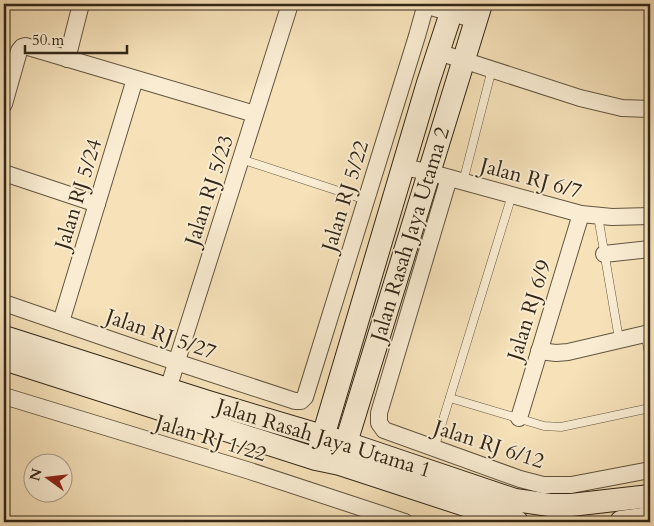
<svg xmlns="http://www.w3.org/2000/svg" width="654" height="526" font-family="Cardo,serif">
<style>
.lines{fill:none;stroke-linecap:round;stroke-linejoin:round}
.lane-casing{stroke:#635640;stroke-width:9}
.street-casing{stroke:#635640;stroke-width:18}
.secondary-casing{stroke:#322718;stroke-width:24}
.lane{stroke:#f9ecd2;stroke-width:8}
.street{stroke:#f9ecd2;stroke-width:16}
.secondary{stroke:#f9ecd2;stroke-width:22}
.labels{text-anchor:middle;stroke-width:4;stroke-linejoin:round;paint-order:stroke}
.street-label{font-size:21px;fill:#322718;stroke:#f9ecd2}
</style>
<rect width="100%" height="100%" fill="#f6e1b9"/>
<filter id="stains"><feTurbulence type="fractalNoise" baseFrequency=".004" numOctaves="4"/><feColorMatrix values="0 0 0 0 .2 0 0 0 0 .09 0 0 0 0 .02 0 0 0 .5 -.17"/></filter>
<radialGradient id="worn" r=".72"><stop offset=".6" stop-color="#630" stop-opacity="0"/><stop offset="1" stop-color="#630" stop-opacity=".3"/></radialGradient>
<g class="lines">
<defs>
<g id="lane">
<path d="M241,159L366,200"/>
<path d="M463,182L492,69"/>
<path d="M598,216L619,339"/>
<path d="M645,334L650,358"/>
<path d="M450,398L544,426L561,427L650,408"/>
<path d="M434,449L512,195"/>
</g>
<g id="street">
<path d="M421,4L476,20"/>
<path d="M438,52L580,98L622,108L650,109"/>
<path d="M67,59L81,4"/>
<path d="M4,104L19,51L22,47L25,46L255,114"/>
<path d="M403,167L428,172L581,214L612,217L650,216"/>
<path d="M4,173L97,204"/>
<path d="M449,178L379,413V423L384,430L520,479L543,485H571L650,470"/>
<path d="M604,254L650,249"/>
<path d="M4,303L176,362L295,401H301L305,397L417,36L426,4"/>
<path d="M61,322L135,79"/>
<path d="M539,351L556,353L568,352L645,334"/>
<path d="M168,389L290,4"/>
<path d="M4,396L250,471L405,522"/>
<path d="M519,418L581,214"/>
</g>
<g id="secondary">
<path d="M4,337L208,402L346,443L515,500L550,505H571L650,496"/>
<path d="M4,359L316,459L340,464L517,522"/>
<path d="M319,450L428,83L454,4"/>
<path d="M341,459L481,4"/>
<path d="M621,522L650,518"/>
</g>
</defs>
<!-- lane casing -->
<use href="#lane" class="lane-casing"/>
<!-- street casing -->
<use href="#street" class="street-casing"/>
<!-- secondary casing -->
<use href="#secondary" class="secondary-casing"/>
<!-- lane -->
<use href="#lane" class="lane"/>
<!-- street -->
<use href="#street" class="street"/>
<!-- secondary -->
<use href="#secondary" class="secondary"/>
</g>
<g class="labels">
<!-- street labels -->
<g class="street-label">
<text transform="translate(531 178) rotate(15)" y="7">Jalan RJ 6/7</text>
<text transform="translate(209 190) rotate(-72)" y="7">Jalan RJ 5/23</text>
<text transform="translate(78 194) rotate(-73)" y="7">Jalan RJ 5/24</text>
<text transform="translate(345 196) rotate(-73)" y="7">Jalan RJ 5/22</text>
<text transform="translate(410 234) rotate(-73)" y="7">Jalan Rasah Jaya Utama 2</text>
<text transform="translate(529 310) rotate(-73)" y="7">Jalan RJ 6/9</text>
<text transform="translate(161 334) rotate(19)" y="7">Jalan RJ 5/27</text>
<text transform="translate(211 438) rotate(17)" y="7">Jalan RJ 1/22</text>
<text transform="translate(324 438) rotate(17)" y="7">Jalan Rasah Jaya Utama 1</text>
<text transform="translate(489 444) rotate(18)" y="7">Jalan RJ 6/12</text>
</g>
</g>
<!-- margin -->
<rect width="654" height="526" fill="none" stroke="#f6e1b9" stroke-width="20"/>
<rect x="5" y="5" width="644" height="516" fill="none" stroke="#322718" stroke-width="2.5"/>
<rect x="10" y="10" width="634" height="506" fill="none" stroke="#322718"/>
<!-- north arrow -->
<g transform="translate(48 478) rotate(285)"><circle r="24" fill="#f9ecd2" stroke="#a99d88"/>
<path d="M0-4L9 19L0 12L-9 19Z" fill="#8f2418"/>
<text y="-8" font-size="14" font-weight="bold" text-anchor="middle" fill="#322718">N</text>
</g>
<!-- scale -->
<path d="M25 45v8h102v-8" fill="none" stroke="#322718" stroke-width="2.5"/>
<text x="32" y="45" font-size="15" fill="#322718" stroke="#f9ecd2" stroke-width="4" paint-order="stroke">50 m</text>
<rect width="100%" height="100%" filter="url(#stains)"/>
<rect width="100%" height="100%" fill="url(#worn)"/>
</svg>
